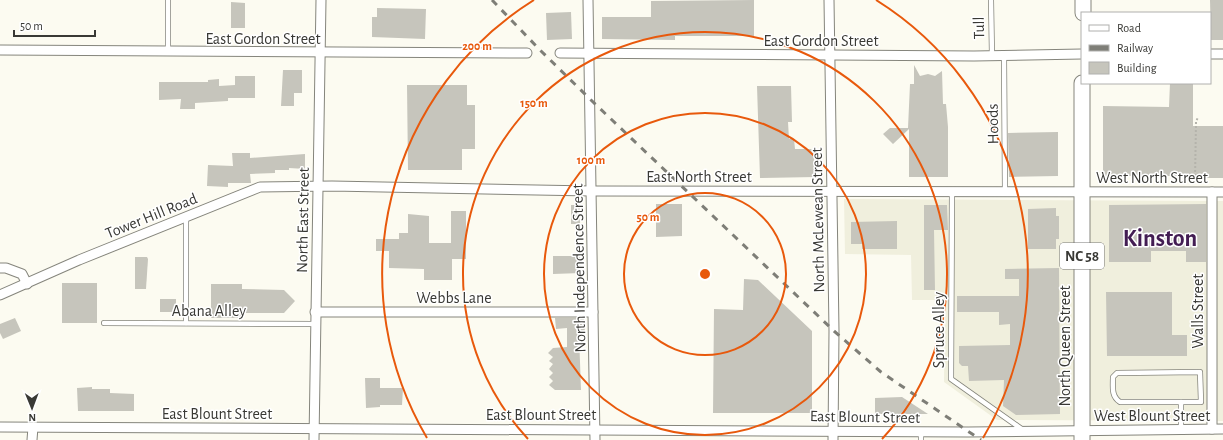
<svg xmlns="http://www.w3.org/2000/svg" width="1223" height="440" font-family="'Alegreya Sans',sans-serif">
<style>
.built{fill:#f0efdd}
.building{fill:#c6c5bc}
.lines{fill:none;stroke-linecap:round;stroke-linejoin:round}
.lane-casing{stroke:#85857c;stroke-width:6}
.street-casing{stroke:#85857c;stroke-width:11}
.primary-casing{stroke:#85857c;stroke-width:17}
.path{stroke:#b4b3ab;stroke-width:2;stroke-dasharray:2 2;stroke-linecap:butt}
.lane{stroke:#fff;stroke-width:4.5}
.street{stroke:#fff;stroke-width:9}
.primary{stroke:#fff;stroke-width:15}
.rail{stroke:#7e7e77;stroke-width:3;stroke-dasharray:7 7;stroke-linecap:butt}
.ring{fill:none;stroke:#e8590c;stroke-width:2}
.labels{text-anchor:middle;stroke-width:3;stroke-linejoin:round;paint-order:stroke}
.shield{fill:#fff;stroke:#747472;stroke-width:1}
.shield-label{font-size:15px;font-weight:bold;fill:#393935}
.street-label{font-size:16px;fill:#393935;stroke:#fff}
.town-label{font-size:24px;font-weight:bold;fill:#431d53;stroke:#fff}
.centre{fill:#e8590c;stroke:#fff;stroke-width:2}
.ring-label{font-size:12px;text-anchor:middle;font-weight:bold;fill:#e8590c;stroke:#fff;stroke-width:3;stroke-linejoin:round;paint-order:stroke}
</style>
<rect width="100%" height="100%" fill="#fcfbf1"/>
<!-- built -->
<path class="built" d="M844,199L1223,201V421L997,420L944,382L945,300H912L911,255L845,254Z"/>
<!-- building -->
<g class="building">
<path d="M754,0V36H675V40L602,39V17H651V1Z"/>
<path d="M1210,0H1223V40H1211Z"/>
<path d="M231,2L245,3V28H231Z"/>
<path d="M377,8L426,9L425,39L372,37V17H377Z"/>
<path d="M571,12L572,39L547,40L546,13Z"/>
<path d="M914,65L920,76L928,74L935,76L942,71L943,104H946L948,127V177H909V129L893,144L883,134L890,128H908L910,84H914Z"/>
<path d="M283,70H302V93H294V106H281Z"/>
<path d="M235,76H255V98H228V101L195,103V109H180L181,99L159,100V82H208V80L219,79V86L235,85Z"/>
<path d="M1170,83H1193V126H1223V178H1197V176H1103V106L1169,107Z"/>
<path d="M407,85H467V105H475V149H462V170H408Z"/>
<path d="M757,86H791L792,122H788L789,139H794L795,149H814L815,177L760,178Z"/>
<path d="M1058,132V176L1009,177L1008,133Z"/>
<path d="M232,153H250V158L305,154V169L289,168V170H275V173L250,174L251,183H228V187L207,186L208,165L233,166Z"/>
<path d="M656,204H682V236L656,237Z"/>
<path d="M1206,204V262H1186V251H1151V262H1109V205Z"/>
<rect x="571" y="205" width="9" height="19"/>
<path d="M924,205H947L948,230H934L935,290H924Z"/>
<path d="M1056,208V216H1059V239H1056V249H1028V209Z"/>
<path d="M451,211H466V259H452V280H424V269L389,268V251H376V239H399V233H408V214L429,216V243H451Z"/>
<path d="M897,221V249H862V244H851V222Z"/>
<path d="M553,256H580L581,273L553,274Z"/>
<path d="M135,257H147L148,259L146,289H135Z"/>
<path d="M1059,268L1060,414L1016,415L1003,406L1004,380L969,381L968,366H962L959,363V346L1010,345V324L999,325V312H957V296H1019V279H1005V269Z"/>
<path d="M744,279L758,280L812,331V413H713L714,309L743,310Z"/>
<rect x="62" y="283" width="35" height="40"/>
<path d="M211,284H242V289L284,290L295,301L284,313H241V318H211Z"/>
<path d="M1106,292H1172V335H1187V356H1107Z"/>
<rect x="160" y="299" width="16" height="13"/>
<path d="M15,318L21,331L3,339L0,333V324Z"/>
<path d="M555,318H584L585,334H579L581,390H555L549,385L553,381L549,377L553,373L549,369L553,364L549,361L553,357L548,353L553,348L567,347V328L556,329Z"/>
<path d="M365,378H380V388H403L402,405H380V407L366,408Z"/>
<path d="M92,387V389H110V393L134,394V411H78L77,388Z"/>
<path d="M902,397L928,414H875V398Z"/>
</g>
<g class="lines">
<defs>
<g id="lane">
<path d="M991,0L992,56"/>
<path d="M168,52V0"/>
<path d="M1004,56L1005,192"/>
<path d="M952,192L951,379L1023,430"/>
<path d="M186,217V323"/>
<path d="M104,323L315,324"/>
<path d="M1200,372L1201,402H1120C1111,396 1113,387 1113,377L1117,373Z"/>
<path d="M1181,402V429"/>
<path d="M921,440V432"/>
</g>
<g id="street">
<path d="M588,0L595,440"/>
<path d="M829,0L834,331L833,440"/>
<path d="M0,50L527,53"/>
<path d="M560,53L974,56L1082,54"/>
<path d="M1210,54H1223"/>
<path d="M0,268H6L22,274L27,284"/>
<path d="M0,295L79,260L260,187L332,186L592,191L1223,192"/>
<path d="M315,312H593"/>
<path d="M0,427L968,432L1223,429"/>
<path d="M1212,429V192"/>
<path d="M32,440L33,427"/>
<path d="M314,440L321,0"/>
</g>
<g id="primary">
<path d="M1083,13V0"/>
<path d="M1082,440V83"/>
</g>
</defs>
<!-- lane casing -->
<use href="#lane" class="lane-casing"/>
<!-- street casing -->
<use href="#street" class="street-casing"/>
<!-- primary casing -->
<use href="#primary" class="primary-casing"/>
<!-- path -->
<path class="path" d="M1195,180L1196,122L1198,117"/>
<!-- lane -->
<use href="#lane" class="lane"/>
<!-- street -->
<use href="#street" class="street"/>
<!-- primary -->
<use href="#primary" class="primary"/>
<!-- rail -->
<path class="rail" d="M492,0L540,50L591,100L834,331L881,372L981,440"/>
</g>
<!-- distance rings -->
<g class="ring">
<circle cx="705" cy="274" r="81"/>
<circle cx="705" cy="274" r="161"/>
<path d="M528 439A242 242 0 1 1 882 439"/>
<path d="M427 438A323 323 0 0 1 534 0M876 0A323 323 0 0 1 983 438"/>
</g>
<g class="labels">
<!-- shield labels -->
<rect class="shield" x="1060" y="243" width="44" height="26" rx="3"/>
<g class="shield-label">
<text x="1082" y="261">NC 58</text>
</g>
<!-- street labels -->
<g class="street-label">
<text transform="translate(978 28) rotate(-91)" y="6">Tull</text>
<text x="263" y="44">East Gordon Street</text>
<text x="821" y="46">East Gordon Street</text>
<text transform="translate(992 124) rotate(-91)" y="6">Hoods</text>
<text x="699" y="182">East North Street</text>
<text x="1152" y="183">West North Street</text>
<text transform="translate(151 215) rotate(-22)" y="6">Tower Hill Road</text>
<text transform="translate(302 220) rotate(-89)" y="6">North East Street</text>
<text transform="translate(817 220) rotate(-91)" y="6">North McLewean Street</text>
<text transform="translate(578 268) rotate(-91)" y="6">North Independence Street</text>
<text x="454" y="303">Webbs Lane</text>
<text x="209" y="316">Abana Alley</text>
<text transform="translate(1197 311) rotate(-90)" y="6">Walls Street</text>
<text transform="translate(938 330) rotate(-90)" y="6">Spruce Alley</text>
<text transform="translate(1064 346) rotate(-90)" y="6">North Queen Street</text>
<text x="217" y="419">East Blount Street</text>
<text x="541" y="420">East Blount Street</text>
<text x="1152" y="421">West Blount Street</text>
<text transform="translate(865 416) rotate(1)" y="6">East Blount Street</text>
</g>
<!-- town labels -->
<g class="town-label">
<text x="1160" y="246">Kinston</text>
</g>
</g>
<circle cx="705" cy="274" r="6" class="centre"/>
<g class="ring-label">
<text x="477" y="50">200 m</text>
<text x="534" y="107">150 m</text>
<text x="591" y="164">100 m</text>
<text x="648" y="221">50 m</text>
</g>
<!-- legend -->
<rect x="1081" y="12" width="130" height="72" fill="#ffffff" stroke="#b0b0ae"/>
<rect x="1089" y="25" width="20" height="6" fill="#ffffff" stroke="#b0b0ae"/>
<text x="1117" y="32" font-size="12" fill="#393935">Road</text>
<rect x="1089" y="45" width="20" height="6" fill="#7e7e77" stroke="#b0b0ae"/>
<text x="1117" y="52" font-size="12" fill="#393935">Railway</text>
<rect x="1089" y="62" width="20" height="12" fill="#c6c5bc" stroke="#b0b0ae"/>
<text x="1117" y="72" font-size="12" fill="#393935">Building</text>
<!-- north arrow -->
<g transform="translate(32 408) rotate(179)" stroke="#ffffff" stroke-width="3" paint-order="stroke">
<path d="M0-3L7 15L0 10L-7 15Z" fill="#393935"/>
<text y="-6" font-size="11" font-weight="bold" text-anchor="middle" fill="#393935">N</text>
</g>
<!-- scale -->
<path d="M14 30v6h81v-6" fill="none" stroke="#393935" stroke-width="2"/>
<text x="20" y="30" font-size="12" fill="#393935" stroke="#ffffff" stroke-width="3" paint-order="stroke">50 m</text>
</svg>
